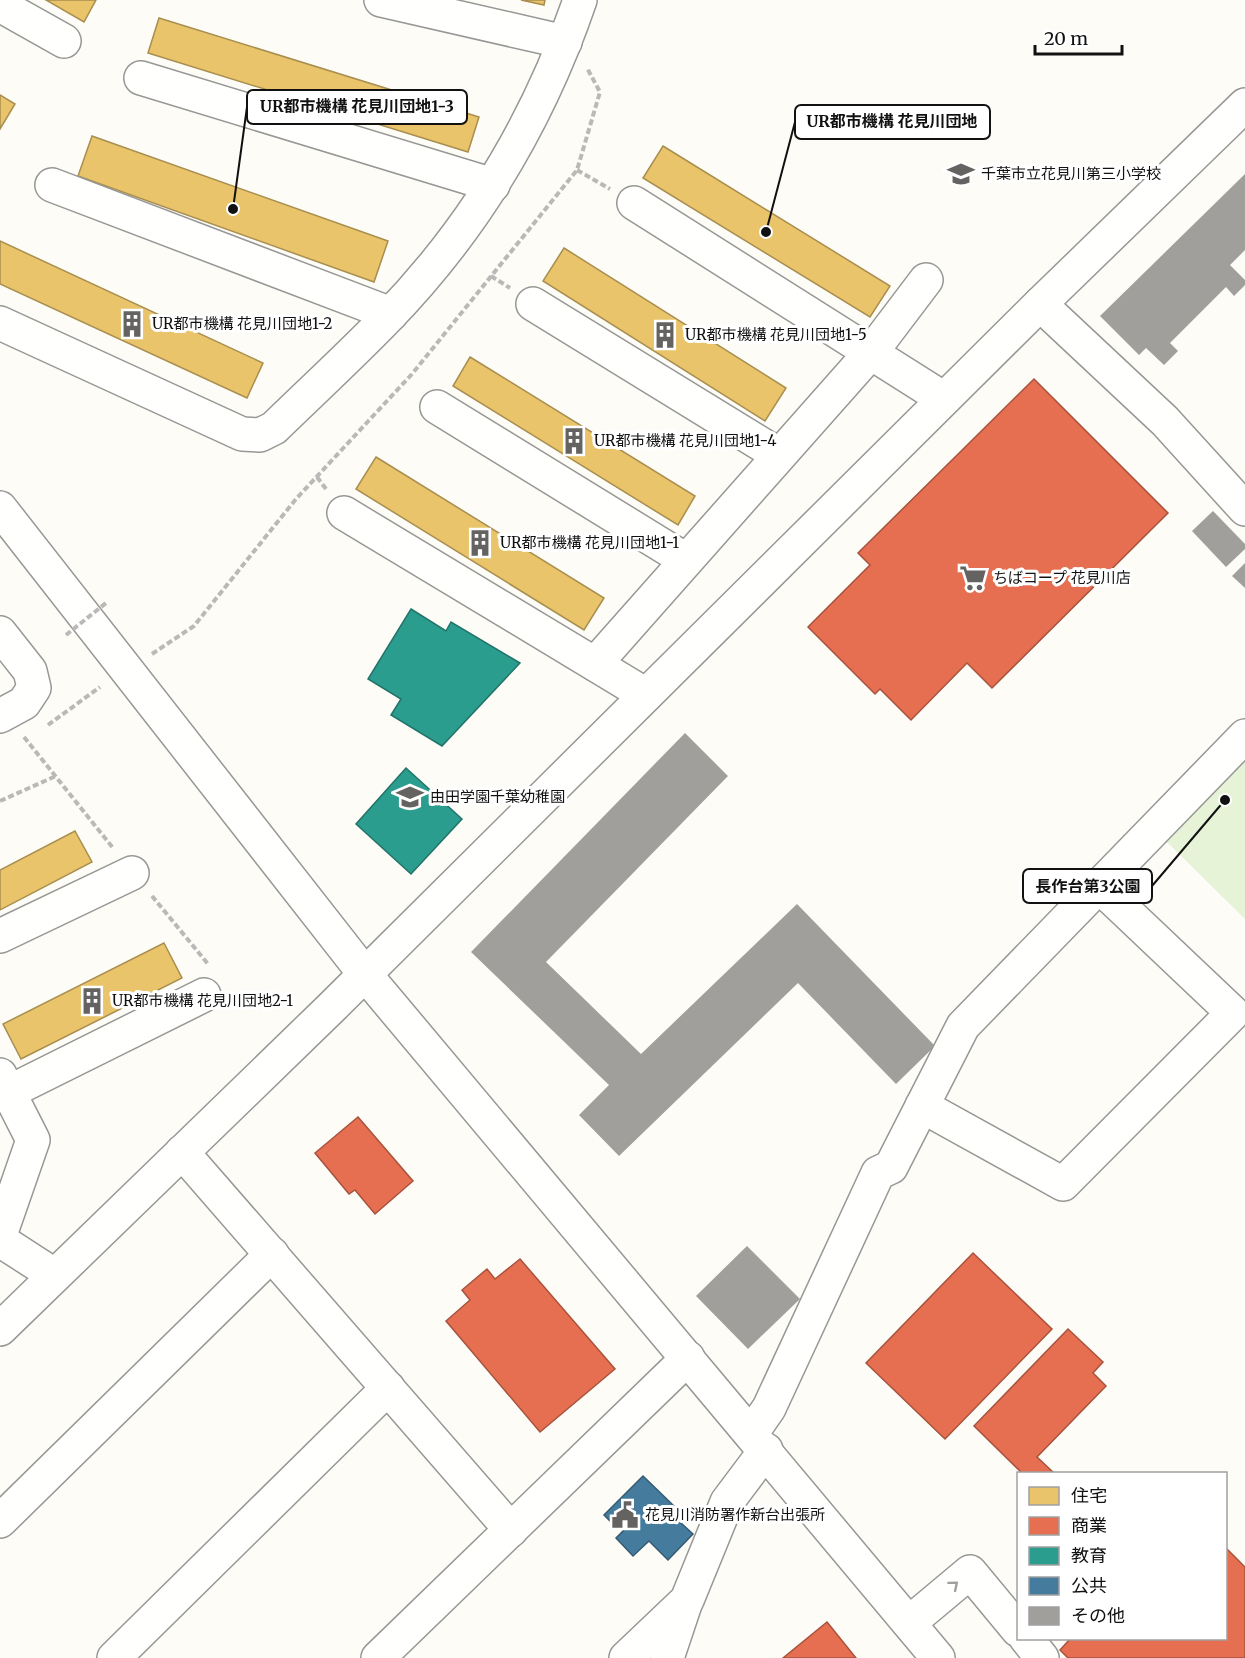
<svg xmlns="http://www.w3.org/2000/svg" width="1245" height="1658" font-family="Merriweather,'Noto Sans JP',serif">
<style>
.green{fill:#e7f3d7}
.homes{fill:#e9c46a;stroke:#a88e4f;stroke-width:1.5}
.shops{fill:#e76f51;stroke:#a7533e;stroke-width:1.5}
.schools{fill:#2a9d8f;stroke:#227369;stroke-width:1.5}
.public{fill:#457b9d;stroke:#355b73;stroke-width:1.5}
.building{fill:#a19f9c}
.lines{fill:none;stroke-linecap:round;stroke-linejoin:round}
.minor-casing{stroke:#979795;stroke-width:36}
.path{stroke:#b9b9b8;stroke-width:4;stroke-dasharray:6 3;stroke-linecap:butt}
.minor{stroke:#fffffe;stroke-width:33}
.path-bridge{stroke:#b9b9b8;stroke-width:4;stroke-dasharray:6 3;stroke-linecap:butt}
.oneway{stroke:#a0a09f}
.labels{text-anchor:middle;stroke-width:6;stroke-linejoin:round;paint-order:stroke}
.poi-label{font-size:15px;fill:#111;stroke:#fff;text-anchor:start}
.leader{fill:none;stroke:#111;stroke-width:2}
.callout-dot{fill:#111;stroke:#fff;stroke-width:2}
.callout{fill:#fff;stroke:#111;stroke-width:2}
.callout-label{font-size:16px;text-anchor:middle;font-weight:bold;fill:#111}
</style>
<rect width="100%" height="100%" fill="#fdfcf7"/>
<!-- green -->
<path class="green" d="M1245,760V919L1166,841Z"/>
<!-- homes -->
<g class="homes">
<path d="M46,0H96L84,22Z"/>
<path d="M521,0H545L544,5Z"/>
<path d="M159,18L479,117L468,152L148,53Z"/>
<path d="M0,95L15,104L0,129Z"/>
<path d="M92,136L388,241L374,282L78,176Z"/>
<path d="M663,146L890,286L870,317L643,178Z"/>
<path d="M0,241L263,363L247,398L0,284Z"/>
<path d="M564,248L786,388L765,421L543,281Z"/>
<path d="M470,357L695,496L678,525L453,386Z"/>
<path d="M376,457L604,598L584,630L356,489Z"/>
<path d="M75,831L92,862L0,910V870Z"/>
<path d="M164,943L182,978L21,1059L3,1024Z"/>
</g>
<!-- shops -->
<g class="shops">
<path d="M1034,379L1168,513L992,688L967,663L911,720L880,689L875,694L808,627L870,565L858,553Z"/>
<path d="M358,1117L413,1181L375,1214L355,1190L349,1194L315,1153Z"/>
<path d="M973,1253L1052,1329L945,1439L866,1363Z"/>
<path d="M520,1259L615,1369L540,1432L446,1321L470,1300L462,1290L487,1269L495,1279Z"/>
<path d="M1068,1329L1103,1362L1093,1373L1106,1386L1037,1457L1055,1474H1023L974,1426Z"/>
<path d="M1226,1548L1245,1567V1658H1068L1060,1650L1071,1638H1226Z"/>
<path d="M827,1622L856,1658H783Z"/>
</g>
<!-- schools -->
<g class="schools">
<path d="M411,609L446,631L451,622L520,663L442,746L391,715L401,699L368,679Z"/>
<path d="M406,768L462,819L411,874L356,824Z"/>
</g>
<!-- public -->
<path class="public" d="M643,1476L674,1506L669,1512L693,1534L668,1560L649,1541L633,1556L616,1538L631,1523L623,1515L614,1525L604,1515Z"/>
<!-- building -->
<g class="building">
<path d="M1245,174V250L1230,265L1245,280V285L1234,296L1226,287L1170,343L1178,351L1164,365L1146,348L1139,355L1100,316Z"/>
<path d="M1213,511L1245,544V549L1226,567L1192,531Z"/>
<path d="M1245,563V588L1232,576Z"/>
<path d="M685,733L728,776L546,962L641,1054L797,904L935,1046L896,1084L798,983L619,1156L579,1115L609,1085L471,952Z"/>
<path d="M747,1246L800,1299L748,1349L696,1296Z"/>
</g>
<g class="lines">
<defs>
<g id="minor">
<path d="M381,0L565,42"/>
<path d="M0,5L64,41"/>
<path d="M141,78L493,185"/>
<path d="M52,185L391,314"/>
<path d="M634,203L944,399"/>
<path d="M533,304L779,455"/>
<path d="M1040,304L1165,421L1245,509"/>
<path d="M0,323L242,434L260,435L274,428C311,392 349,357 385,320C474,229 539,120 580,0"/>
<path d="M437,407L686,560"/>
<path d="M0,508L364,973L938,1658"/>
<path d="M344,513L646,695"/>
<path d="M0,633L30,671L34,688L24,703L0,716"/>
<path d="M595,664L873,350L926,280"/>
<path d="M0,936L132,873"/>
<path d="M0,1075L33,1140L0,1235"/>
<path d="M9,1092L204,995"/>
<path d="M922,1106L1063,1184L1233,1013L1099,886"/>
<path d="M182,1152L511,1530"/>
<path d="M0,1240L54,1275"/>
<path d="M0,1329L332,1007L1040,304L1245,105"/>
<path d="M751,1434L769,1408L878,1173L891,1167L963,1026L1245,736"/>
<path d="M0,1521L272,1254"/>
<path d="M909,1623L970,1572L1018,1630"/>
<path d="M1026,1638L1042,1658"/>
<path d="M114,1658L388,1388"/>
<path d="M378,1658L688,1358"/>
<path d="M626,1658L687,1600L727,1502L766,1450"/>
<path d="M667,1658L685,1604"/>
</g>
</defs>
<!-- minor casing -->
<use href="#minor" class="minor-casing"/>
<!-- path -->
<g class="path">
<path d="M577,170L610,189"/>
<path d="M491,276L510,288"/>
<path d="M317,477L326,489"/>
<path d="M152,654L194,626L296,499L412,374L577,170L600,92L587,68"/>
<path d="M48,725L100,687"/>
<path d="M24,737L113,848"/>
<path d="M0,801L56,776"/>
<path d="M152,896L208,964"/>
</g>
<!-- minor -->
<use href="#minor" class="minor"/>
<!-- path-bridge -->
<path class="path-bridge" d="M66,635L106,603"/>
</g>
<!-- one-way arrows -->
<defs><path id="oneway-chevron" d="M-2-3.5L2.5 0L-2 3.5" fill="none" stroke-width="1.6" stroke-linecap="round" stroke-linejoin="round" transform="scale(1.5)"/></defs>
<use class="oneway" href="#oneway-chevron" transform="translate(954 1585) rotate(-40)"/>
<!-- icons -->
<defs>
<symbol id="school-bare" viewBox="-9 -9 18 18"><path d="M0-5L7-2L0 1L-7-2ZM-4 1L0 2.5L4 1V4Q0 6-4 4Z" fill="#646362" stroke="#fff" stroke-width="2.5" paint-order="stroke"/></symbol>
<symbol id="building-bare" viewBox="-9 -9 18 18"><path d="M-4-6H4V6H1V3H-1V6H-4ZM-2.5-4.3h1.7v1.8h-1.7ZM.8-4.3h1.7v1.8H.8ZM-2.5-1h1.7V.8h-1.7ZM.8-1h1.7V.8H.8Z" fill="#646362" stroke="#fff" stroke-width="2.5" paint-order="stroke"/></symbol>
<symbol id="supermarket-bare" viewBox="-9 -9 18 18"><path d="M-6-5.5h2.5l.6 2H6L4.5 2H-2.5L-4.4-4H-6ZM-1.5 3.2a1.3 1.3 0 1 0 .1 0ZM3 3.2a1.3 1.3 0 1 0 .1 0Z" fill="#646362" stroke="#fff" stroke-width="2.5" paint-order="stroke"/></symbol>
<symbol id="civic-bare" viewBox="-9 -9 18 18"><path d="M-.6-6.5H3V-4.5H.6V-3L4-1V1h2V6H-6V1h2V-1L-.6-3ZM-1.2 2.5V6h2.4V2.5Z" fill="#646362" stroke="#fff" stroke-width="2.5" paint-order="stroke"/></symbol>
</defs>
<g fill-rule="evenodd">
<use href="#school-bare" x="942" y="155" width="38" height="38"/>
<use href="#building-bare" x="113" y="305" width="38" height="38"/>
<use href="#building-bare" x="646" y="316" width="38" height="38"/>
<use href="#building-bare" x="555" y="422" width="38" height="38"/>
<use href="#building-bare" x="461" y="524" width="38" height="38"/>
<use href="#supermarket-bare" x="954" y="559" width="38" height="38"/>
<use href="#school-bare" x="391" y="778" width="38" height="38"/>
<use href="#building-bare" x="73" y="982" width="38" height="38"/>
<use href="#civic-bare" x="606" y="1496" width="38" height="38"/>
</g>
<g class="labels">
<!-- poi labels -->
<g class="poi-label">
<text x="981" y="179">千葉市立花見川第三小学校</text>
<text x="152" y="329">UR都市機構 花見川団地1-2</text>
<text x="685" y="340">UR都市機構 花見川団地1-5</text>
<text x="594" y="446">UR都市機構 花見川団地1-4</text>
<text x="500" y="548">UR都市機構 花見川団地1-1</text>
<text x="993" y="583">ちばコープ 花見川店</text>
<text x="430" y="802">由田学園千葉幼稚園</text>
<text x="112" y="1006">UR都市機構 花見川団地2-1</text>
<text x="645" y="1520">花見川消防署作新台出張所</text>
</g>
</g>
<!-- callouts -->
<path class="leader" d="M233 209L247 107M766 232L795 122M1225 800L1152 886"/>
<g class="callout-dot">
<circle cx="233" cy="209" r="6"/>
<circle cx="766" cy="232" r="6"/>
<circle cx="1225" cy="800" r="6"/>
</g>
<g class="callout">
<rect x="247" y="90" width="220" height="34" rx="6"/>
<rect x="795" y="105" width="195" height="34" rx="6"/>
<rect x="1023" y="869" width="129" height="34" rx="6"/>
</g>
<g class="callout-label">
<text x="357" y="112">UR都市機構 花見川団地1-3</text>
<text x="892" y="127">UR都市機構 花見川団地</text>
<text x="1088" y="892">長作台第3公園</text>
</g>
<!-- legend -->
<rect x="1017" y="1472" width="210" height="168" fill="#ffffff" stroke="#a0a0a0" stroke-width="1.5"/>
<rect x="1029" y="1487" width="30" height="18" fill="#e9c46a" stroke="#a0a0a0" stroke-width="1.5"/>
<text x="1071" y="1502" font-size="18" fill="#111111">住宅</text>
<rect x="1029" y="1517" width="30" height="18" fill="#e76f51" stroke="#a0a0a0" stroke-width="1.5"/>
<text x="1071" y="1532" font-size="18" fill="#111111">商業</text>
<rect x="1029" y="1547" width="30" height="18" fill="#2a9d8f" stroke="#a0a0a0" stroke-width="1.5"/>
<text x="1071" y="1562" font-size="18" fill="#111111">教育</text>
<rect x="1029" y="1577" width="30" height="18" fill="#457b9d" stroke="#a0a0a0" stroke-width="1.5"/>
<text x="1071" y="1592" font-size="18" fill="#111111">公共</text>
<rect x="1029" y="1607" width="30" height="18" fill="#a19f9c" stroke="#a0a0a0" stroke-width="1.5"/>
<text x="1071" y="1622" font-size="18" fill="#111111">その他</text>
<!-- scale -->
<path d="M1035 45v9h87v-9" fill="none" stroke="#111111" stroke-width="3"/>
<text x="1044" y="45" font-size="18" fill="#111111" stroke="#ffffff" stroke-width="4.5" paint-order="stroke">20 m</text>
</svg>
